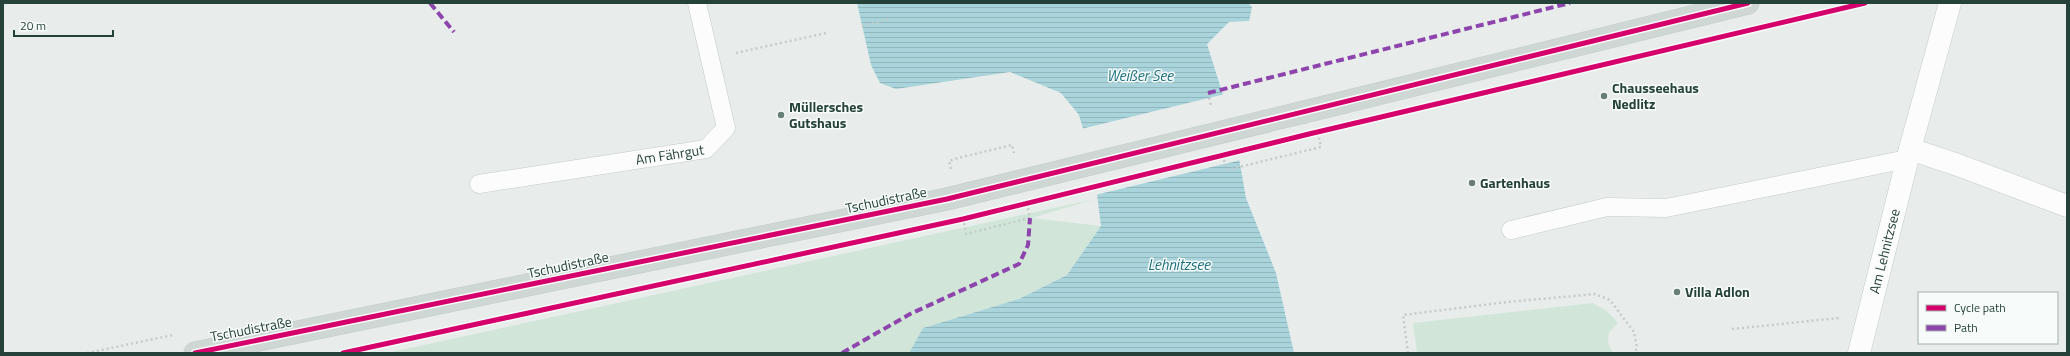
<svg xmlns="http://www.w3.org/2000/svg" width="2070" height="356" font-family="'Titillium Web',sans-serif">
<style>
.grass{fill:#d1e6d8}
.water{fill:url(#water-rules)}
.pier{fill:#e8edeb}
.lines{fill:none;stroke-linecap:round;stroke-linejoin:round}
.service-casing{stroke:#c5cac8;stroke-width:19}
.minor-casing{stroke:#c5cac8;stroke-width:23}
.primary-casing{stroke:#c3ccc9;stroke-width:23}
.path{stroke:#c3ccca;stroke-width:2.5;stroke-dasharray:2 3;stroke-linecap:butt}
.service{stroke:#fcfcfc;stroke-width:18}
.minor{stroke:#fcfcfc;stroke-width:22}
.primary{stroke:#cfd7d5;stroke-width:22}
.primary-bridge-casing{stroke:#c3ccc9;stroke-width:23;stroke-linecap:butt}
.primary-bridge{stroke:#cfd7d5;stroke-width:22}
.quiet{stroke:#8e44ad;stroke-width:4;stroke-dasharray:8 4;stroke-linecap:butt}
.cycleway-casing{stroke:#f7fbf9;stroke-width:8}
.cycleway{stroke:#d6006c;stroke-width:5}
.poi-dot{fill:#697e78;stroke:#f7fbf9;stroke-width:1.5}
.labels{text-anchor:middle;stroke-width:3;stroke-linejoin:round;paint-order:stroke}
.poi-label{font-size:14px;font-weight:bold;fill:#24423a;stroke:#f7fbf9;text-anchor:start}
.street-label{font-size:14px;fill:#24423a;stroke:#f7fbf9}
.water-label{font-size:15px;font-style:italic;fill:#1c6f80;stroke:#f7fbf9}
</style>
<defs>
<pattern id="water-rules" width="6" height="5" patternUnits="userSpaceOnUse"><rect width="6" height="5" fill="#a9d4db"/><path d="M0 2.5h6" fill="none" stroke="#91b7bd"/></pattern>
</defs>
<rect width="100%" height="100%" fill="#e8edeb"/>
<!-- grass -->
<g class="grass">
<path d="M1095,199L1032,218L1101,226L1067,275L1019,299L923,328L909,353H387Z"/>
<path d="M1593,303L1607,311L1618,323L1609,332L1608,343L1613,353H1417L1413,323Z"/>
</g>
<!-- water -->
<path class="water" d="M857,3H1248L1252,7L1249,21L1229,22L1207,44L1234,130L1246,198L1276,273L1294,353H909L923,328L1019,299L1067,275L1101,226L1093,163L1079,115L1061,93L1010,72L896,89L880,83L871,65Z"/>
<!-- pier -->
<path class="pier" d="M1225,94L1236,129L1241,160L1095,195L1091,163L1081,129Z"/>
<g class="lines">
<defs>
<g id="service">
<path id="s1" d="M479,184L706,149L726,128L697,3"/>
<path d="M1511,230L1607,207L1666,208L1907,159"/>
</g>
<g id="minor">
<path d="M1910,149L1958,165L2067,206"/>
<path id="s2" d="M1859,353L1910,149L1950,3"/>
</g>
<g id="primary">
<path d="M1304,112L1748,3"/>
<path d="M195,353L947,199"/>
</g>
</defs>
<!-- service casing -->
<use href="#service" class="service-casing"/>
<!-- minor casing -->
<use href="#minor" class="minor-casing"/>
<!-- primary casing -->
<use href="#primary" class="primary-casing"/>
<!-- path -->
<g class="path">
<path d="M862,26L890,19"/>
<path d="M736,53L826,33"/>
<path d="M1208,93L1211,106"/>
<path d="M1224,160L1227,170L1321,147L1319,138"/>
<path d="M951,169L949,161L958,158L1012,145L1014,153"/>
<path d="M964,223L966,234L1030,218L1028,208"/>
<path d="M1732,329L1839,318"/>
<path d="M87,353L173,335"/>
<path d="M1408,353L1403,315L1507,302L1595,294L1610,300L1634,332L1637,348L1635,353"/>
</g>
<!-- service -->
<use href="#service" class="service"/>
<!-- minor -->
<use href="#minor" class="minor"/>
<!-- primary -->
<use href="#primary" class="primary"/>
<defs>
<path id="primary-bridge" d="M947,199L1304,112"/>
</defs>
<!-- primary-bridge casing -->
<use href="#primary-bridge" class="primary-bridge-casing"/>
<!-- primary-bridge -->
<use href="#primary-bridge" class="primary-bridge"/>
<!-- quiet -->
<g class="quiet">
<path d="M430,3L454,32"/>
<path d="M1208,93L1570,3"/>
<path d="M842,353L910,314L1019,264L1028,245L1030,218"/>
</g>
<defs>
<g id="cycleway">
<path d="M195,353L947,199L1748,3"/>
<path d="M343,353L963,219L1309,134L1865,3"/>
</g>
</defs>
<!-- cycleway casing -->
<use href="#cycleway" class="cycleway-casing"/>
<!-- cycleway -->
<use href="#cycleway" class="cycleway"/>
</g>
<!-- markers -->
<g class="poi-dot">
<circle cx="1604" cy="96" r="4"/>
<circle cx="781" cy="115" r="4"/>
<circle cx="1472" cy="183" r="4"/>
<circle cx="1677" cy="292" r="4"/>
</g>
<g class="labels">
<!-- poi labels -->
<g class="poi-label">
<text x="1612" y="93">Chausseehaus<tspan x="1612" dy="16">Nedlitz</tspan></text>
<text x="789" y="112">Müllersches<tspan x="789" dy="16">Gutshaus</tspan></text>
<text x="1480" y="188">Gartenhaus</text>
<text x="1685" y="297">Villa Adlon</text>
</g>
<!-- street labels -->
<g class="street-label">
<text dy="5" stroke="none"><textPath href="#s1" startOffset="193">Am Fährgut</textPath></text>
<text transform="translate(886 200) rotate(-12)" y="5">Tschudistraße</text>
<text dy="5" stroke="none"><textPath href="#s2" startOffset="105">Am Lehnitzsee</textPath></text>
<text transform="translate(568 265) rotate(-12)" y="5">Tschudistraße</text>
<text transform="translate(251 329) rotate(-11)" y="5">Tschudistraße</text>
</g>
<!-- water labels -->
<g class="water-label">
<text x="1140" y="81">Weißer See</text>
<text x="1179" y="270">Lehnitzsee</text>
</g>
</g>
<!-- border -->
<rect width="2070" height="356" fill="none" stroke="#24423a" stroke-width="8"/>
<!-- legend -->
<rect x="1918" y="292" width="140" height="52" fill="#f7fbf9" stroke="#a3b1ad"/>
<rect x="1926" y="305" width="20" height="6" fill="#d6006c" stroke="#a3b1ad"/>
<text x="1954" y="312" font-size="12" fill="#24423a">Cycle path</text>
<rect x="1926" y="325" width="20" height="6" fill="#8e44ad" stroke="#a3b1ad"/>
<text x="1954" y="332" font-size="12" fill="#24423a">Path</text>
<!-- scale -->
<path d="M14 30v6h99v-6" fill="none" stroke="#24423a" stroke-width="2"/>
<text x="20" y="30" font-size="12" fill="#24423a" stroke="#f7fbf9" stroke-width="3" paint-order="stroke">20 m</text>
</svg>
